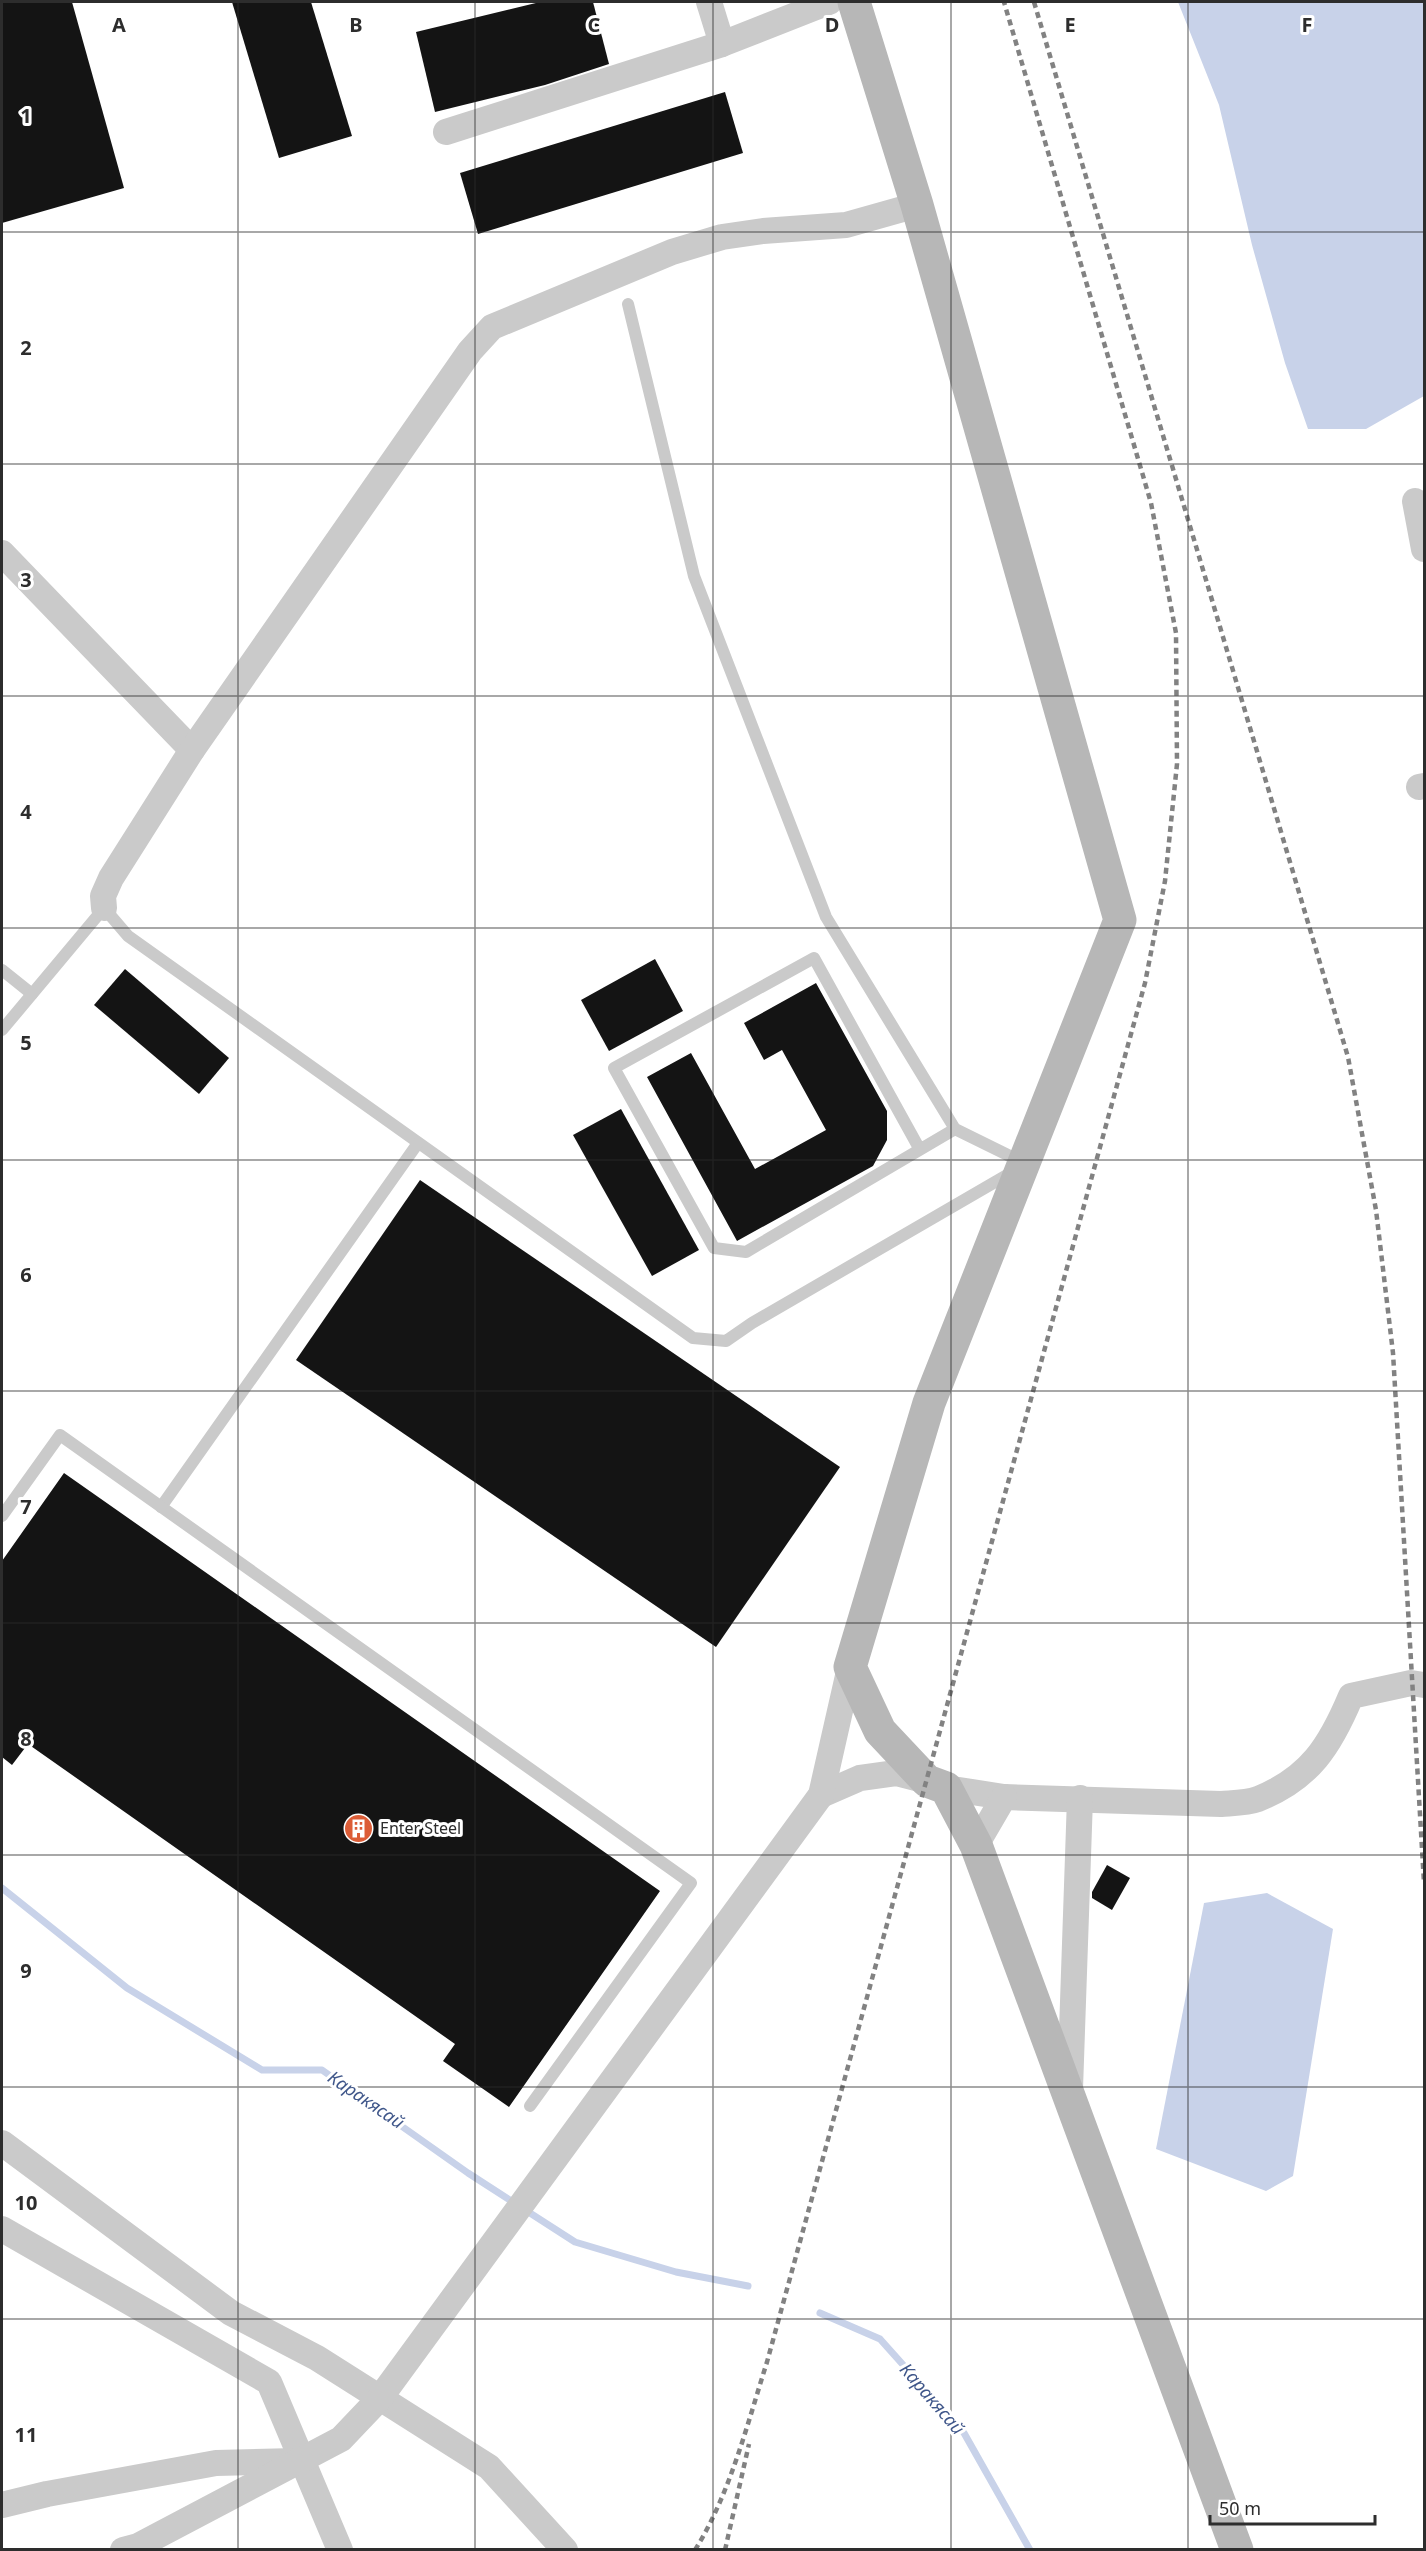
<svg xmlns="http://www.w3.org/2000/svg" width="1426" height="2551" font-family="'Noto Sans',sans-serif">
<style>
.water{fill:#c8d2e9}
.lines{fill:none;stroke-linecap:round;stroke-linejoin:round}
.stream{stroke:#c8d2e9;stroke-width:7}
.building{fill:#141414}
.lane{stroke:#cacaca;stroke-width:12}
.street{stroke:#cacaca;stroke-width:26}
.secondary{stroke:#b7b7b7;stroke-width:33}
.rail{stroke:#828282;stroke-width:4.5;stroke-dasharray:6 4.5;stroke-linecap:butt}
.grid{fill:none;stroke:#2d2d2d;stroke-width:1.5;stroke-opacity:0.55}
.labels{text-anchor:middle;stroke-width:6;stroke-linejoin:round;paint-order:stroke}
.poi-label{font-size:16px;fill:#2d2d2d;stroke:#fff;text-anchor:start}
.water-label{font-size:18px;font-style:italic;fill:#40578a;stroke:#fff}
.grid-label{font-size:20px;text-anchor:middle;font-weight:bold;fill:#2d2d2d;stroke:#fff;stroke-width:6;stroke-linejoin:round;paint-order:stroke}
</style>
<rect width="100%" height="100%" fill="#fff"/>
<!-- water -->
<g class="water">
<path d="M1178,2H1424V396L1366,429H1308L1285,363L1252,245L1219,105Z"/>
<path d="M1267,1893L1333,1929L1293,2176L1266,2191L1156,2149L1204,1903Z"/>
</g>
<g class="lines">
<!-- stream -->
<g class="stream">
<path d="M2,1888L127,1988L262,2070H322L468,2173L575,2242L676,2272L748,2286"/>
<path d="M820,2313L880,2339L964,2433L1030,2550"/>
</g>
</g>
<!-- building -->
<g class="building">
<path d="M2,2H72L124,188L2,223Z"/>
<path d="M232,2H311L352,136L279,158Z"/>
<path d="M540,2H593L609,64L545,85L435,112L416,32Z"/>
<path d="M725,92L743,153L478,234L460,173Z"/>
<path d="M655,959L683,1011L609,1051L581,1000Z"/>
<path d="M125,969L229,1058L199,1094L94,1005Z"/>
<path d="M816,983L887,1111V1140L873,1166L737,1241L647,1077L691,1053L755,1169L826,1130L782,1050L764,1060L744,1023Z"/>
<path d="M621,1109L699,1250L652,1276L573,1135Z"/>
<path d="M420,1180L840,1467L716,1647L296,1360Z"/>
<path d="M64,1473L660,1891L509,2107L443,2061L455,2044L28,1744L12,1765L2,1757V1561Z"/>
<path d="M1107,1865L1130,1878L1112,1910L1092,1898V1892Z"/>
</g>
<g class="lines">
<!-- lane -->
<g class="lane">
<path d="M628,304L694,576L826,917L955,1129L1022,1162"/>
<path d="M2,970L32,994"/>
<path d="M2,1030L104,908L128,936L693,1338L726,1341L752,1323L1014,1171"/>
<path d="M919,1148L814,958L614,1068L714,1248L746,1252L955,1129"/>
<path d="M161,1507L418,1143"/>
<path d="M2,1516L60,1435L691,1883L530,2106"/>
</g>
<!-- street -->
<g class="street">
<path d="M709,2L722,44"/>
<path d="M446,132L722,44L829,2"/>
<path d="M1415,501L1424,549"/>
<path d="M2,553L192,750"/>
<path d="M1419,787L1424,786"/>
<path d="M104,908L103,896L111,878L192,750L470,351L492,327L672,252L722,237L763,231L846,225L917,205"/>
<path d="M946,1788L1004,1797L1221,1804C1233,1803 1247,1803 1258,1799C1310,1778 1330,1746 1351,1696L1411,1683L1424,1685"/>
<path d="M821,1795L860,1778L896,1773L927,1781"/>
<path d="M976,1845L1004,1797"/>
<path d="M1070,2089L1080,1798"/>
<path d="M2,2143L231,2313L317,2358L489,2467L565,2550"/>
<path d="M2,2229L269,2382L340,2550"/>
<path d="M2,2505L47,2494L216,2463L296,2461"/>
<path d="M123,2550L138,2546L341,2439L380,2398L821,1795L850,1667"/>
</g>
<!-- secondary -->
<path class="secondary" d="M854,2L917,205L1120,920L929,1403L850,1667L880,1731L927,1781L946,1788L976,1845L1237,2550"/>
<!-- rail -->
<g class="rail">
<path d="M1034,2L1348,1057L1376,1210L1393,1353L1424,1883"/>
<path d="M695,2550C730,2494 747,2425 767,2362L1145,983L1165,881L1177,764L1176,633L1151,503L1004,2"/>
<path d="M725,2550L749,2444"/>
</g>
</g>
<!-- grid -->
<path class="grid" d="M238,2V2550M475,2V2550M713,2V2550M951,2V2550M1188,2V2550M2,232H1424M2,464H1424M2,696H1424M2,928H1424M2,1160H1424M2,1391H1424M2,1623H1424M2,1855H1424M2,2087H1424M2,2319H1424"/>
<!-- icons -->
<defs>
<symbol id="building-disc" viewBox="-11 -11 22 22"><circle r="9.5" fill="#dc5d37" stroke="#fff"/><path d="M-4-6H4V6H1V3H-1V6H-4ZM-2.5-4.3h1.7v1.8h-1.7ZM.8-4.3h1.7v1.8H.8ZM-2.5-1h1.7V.8h-1.7ZM.8-1h1.7V.8H.8Z" fill="#fff"/></symbol>
</defs>
<g fill-rule="evenodd">
<use href="#building-disc" x="342" y="1812" width="33" height="33"/>
</g>
<g class="labels">
<!-- poi labels -->
<g class="poi-label">
<text x="380" y="1834">Enter Steel</text>
</g>
<!-- water labels -->
<g class="water-label">
<text transform="translate(366 2100) rotate(34)" y="6">Каракясай</text>
<text transform="translate(932 2399) rotate(49)" y="6">Каракясай</text>
</g>
</g>
<g class="grid-label">
<text x="119" y="32">A</text>
<text x="356" y="32">B</text>
<text x="594" y="32">C</text>
<text x="832" y="32">D</text>
<text x="1070" y="32">E</text>
<text x="1307" y="32">F</text>
<text x="26" y="123">1</text>
<text x="26" y="355">2</text>
<text x="26" y="587">3</text>
<text x="26" y="819">4</text>
<text x="26" y="1050">5</text>
<text x="26" y="1282">6</text>
<text x="26" y="1514">7</text>
<text x="26" y="1746">8</text>
<text x="26" y="1978">9</text>
<text x="26" y="2210">10</text>
<text x="26" y="2442">11</text>
</g>
<!-- border -->
<rect width="1426" height="2551" fill="none" stroke="#2d2d2d" stroke-width="6"/>
<!-- scale -->
<path d="M1210 2515v9h165v-9" fill="none" stroke="#2d2d2d" stroke-width="3"/>
<text x="1219" y="2515" font-size="18" fill="#2d2d2d" stroke="#ffffff" stroke-width="4.5" paint-order="stroke">50 m</text>
</svg>
